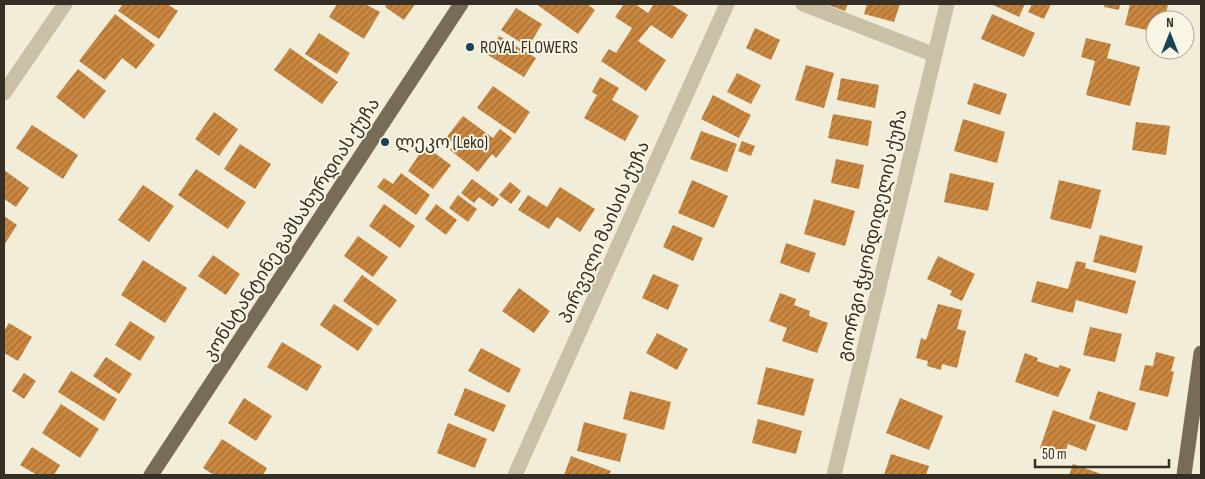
<svg xmlns="http://www.w3.org/2000/svg" width="1205" height="479" font-family="'Sofia Sans Condensed','Noto Sans Georgian',sans-serif">
<style>
.building{fill:url(#building-hatch)}
.lines{fill:none;stroke-linecap:round;stroke-linejoin:round}
.minor{stroke:#cac0a5;stroke-width:15}
.major{stroke:#786b57;stroke-width:15}
.poi-dot{fill:#1b4358;stroke:#faf6e5;stroke-width:2}
.labels{text-anchor:middle;stroke-width:4;stroke-linejoin:round;paint-order:stroke}
.poi-label{font-size:18px;fill:#362f26;stroke:#faf6e5;text-anchor:start}
.street-label{font-size:18px;fill:#362f26;stroke:#faf6e5}
</style>
<defs>
<pattern id="building-hatch" width="6" height="6" patternUnits="userSpaceOnUse" patternTransform="scale(1.25)"><rect width="6" height="6" fill="#ca8740"/><path d="M-1 1l2-2M0 6l6-6M5 7l2-2" fill="none" stroke="#a56f35"/></pattern>
</defs>
<rect width="100%" height="100%" fill="#f2edd9"/>
<!-- building -->
<g class="building">
<path d="M123,4H167L178,11L159,39L118,11Z"/>
<path d="M337,4H365L380,12L364,39L329,17Z"/>
<path d="M387,4H415L404,20L385,7Z"/>
<path d="M536,4H587L595,10L578,34Z"/>
<path d="M624,4H635L648,13L654,4H671L688,15L672,39L651,25L638,41L666,60L646,91L601,61L609,49L616,53L632,28L615,17Z"/>
<path d="M825,4H848L845,11Z"/>
<path d="M867,4H900L894,22L864,14Z"/>
<path d="M991,4H1025L1019,17Z"/>
<path d="M1032,4H1051L1044,19L1028,12Z"/>
<path d="M1105,4H1120L1119,10L1104,7Z"/>
<path d="M1130,4H1168L1165,20H1155V32L1125,25Z"/>
<path d="M516,8L542,24L528,47L501,30Z"/>
<path d="M115,14L155,45L136,69L122,58L105,80L79,61Z"/>
<path d="M992,14L1035,33L1024,57L981,39Z"/>
<path d="M755,28L780,40L771,60L746,48Z"/>
<path d="M319,33L350,53L337,74L305,54Z"/>
<path d="M499,36L536,58L524,77L488,55Z"/>
<path d="M1086,38L1111,44L1107,58L1140,67L1130,106L1086,95L1095,61L1081,57Z"/>
<path d="M290,48L338,82L322,104L274,70Z"/>
<path d="M806,65L834,73L824,108L795,100Z"/>
<path d="M78,69L106,91L84,119L56,97Z"/>
<path d="M737,73L761,85L751,104L727,92Z"/>
<path d="M600,77L619,88L612,100L639,116L625,141L584,118L597,95L592,92Z"/>
<path d="M841,78L879,85L875,108L837,100Z"/>
<path d="M974,83L1007,94L1000,115L967,104Z"/>
<path d="M493,86L530,112L515,134L477,108Z"/>
<path d="M713,95L751,115L739,138L701,119Z"/>
<path d="M214,112L238,129L219,156L195,139Z"/>
<path d="M833,114L872,121L868,146L828,138Z"/>
<path d="M463,116L493,138L500,129L512,138L496,158L492,154L478,172L450,150L454,144L446,138Z"/>
<path d="M963,119L1005,132L997,163L954,151Z"/>
<path d="M1136,122L1170,126L1166,155L1132,150Z"/>
<path d="M32,125L78,155L63,179L16,148Z"/>
<path d="M701,131L737,144L727,172L690,159Z"/>
<path d="M742,141L755,146L751,156L738,151Z"/>
<path d="M240,144L271,164L255,189L224,169Z"/>
<path d="M425,146L451,165L433,189L408,171Z"/>
<path d="M836,159L864,165L859,189L831,183Z"/>
<path d="M196,169L246,202L228,229L178,195Z"/>
<path d="M4,170L29,188L16,207L4,199Z"/>
<path d="M401,173L430,195L416,215L377,187L384,178L393,184Z"/>
<path d="M950,173L994,183L988,211L944,202Z"/>
<path d="M472,179L499,199L493,207L479,197L474,203L461,193Z"/>
<path d="M692,180L728,196L714,228L678,213Z"/>
<path d="M1059,180L1101,190L1091,229L1050,219Z"/>
<path d="M510,182L521,191L511,204L499,195Z"/>
<path d="M143,185L174,206L149,242L118,220Z"/>
<path d="M560,187L595,209L580,232L557,217L549,229L518,210L528,195L547,207Z"/>
<path d="M458,195L477,209L468,222L449,208Z"/>
<path d="M814,199L855,211L845,246L804,234Z"/>
<path d="M384,204L415,226L400,248L369,226Z"/>
<path d="M436,204L457,220L446,235L425,219Z"/>
<path d="M4,216L17,225L4,245Z"/>
<path d="M673,225L703,238L693,261L663,247Z"/>
<path d="M1100,235L1143,246L1136,273L1093,262Z"/>
<path d="M358,236L388,257L373,277L344,256Z"/>
<path d="M786,243L816,253L809,273L780,263Z"/>
<path d="M213,255L240,274L226,295L198,276Z"/>
<path d="M938,256L975,274L962,301L950,295L952,291L927,279Z"/>
<path d="M143,260L187,288L165,323L121,295Z"/>
<path d="M1076,261L1086,263L1085,268L1136,281L1127,314L1076,300L1073,313L1031,302L1037,281L1068,289Z"/>
<path d="M653,274L679,285L668,310L642,298Z"/>
<path d="M362,275L397,300L378,326L343,301Z"/>
<path d="M519,288L550,311L534,333L502,311Z"/>
<path d="M780,293L796,299L794,305L810,311L809,316L828,323L817,353L782,341L787,328L769,321Z"/>
<path d="M334,304L373,329L358,351L320,325Z"/>
<path d="M938,304L962,310L957,329L966,331L957,368L942,364L941,370L927,366L928,361L916,358L921,338L926,340Z"/>
<path d="M130,321L155,337L140,361L115,345Z"/>
<path d="M9,323L32,337L18,361L4,353V331Z"/>
<path d="M1090,327L1122,334L1115,362L1083,355Z"/>
<path d="M657,333L688,349L677,370L646,353Z"/>
<path d="M282,342L322,366L307,391L267,367Z"/>
<path d="M481,348L521,369L509,393L468,371Z"/>
<path d="M1156,352L1175,357L1171,371L1174,372L1168,397L1139,390L1145,365L1153,366Z"/>
<path d="M1025,353L1038,358L1037,361L1058,368L1060,365L1071,369L1058,397L1015,382Z"/>
<path d="M106,357L132,374L119,394L93,376Z"/>
<path d="M766,367L814,379L804,416L757,404Z"/>
<path d="M71,371L117,399L104,421L58,392Z"/>
<path d="M24,373L36,381L24,399L12,391Z"/>
<path d="M465,388L506,405L494,432L454,415Z"/>
<path d="M630,391L671,402L664,430L623,419Z"/>
<path d="M1098,391L1136,403L1127,431L1089,419Z"/>
<path d="M244,398L272,416L256,441L228,423Z"/>
<path d="M900,398L943,416L929,450L886,433Z"/>
<path d="M61,404L99,429L80,458L42,433Z"/>
<path d="M1053,410L1096,425L1086,451L1068,444L1064,456L1040,448Z"/>
<path d="M758,419L802,431L796,454L752,443Z"/>
<path d="M584,422L627,434L620,462L577,451Z"/>
<path d="M448,423L487,439L475,468L437,453Z"/>
<path d="M222,439L267,468L263,475H214L203,468Z"/>
<path d="M32,447L60,465L54,475H37L20,465Z"/>
<path d="M891,454L929,466L926,475H884Z"/>
<path d="M571,456L611,471L609,475H564Z"/>
<path d="M1073,464L1104,475H1069Z"/>
</g>
<g class="lines">
<!-- minor -->
<g class="minor">
<path d="M803,4L935,55"/>
<path d="M4,93L65,4"/>
<path d="M515,475L727,4"/>
<path d="M834,475L947,4"/>
</g>
<!-- major -->
<g class="major">
<path d="M151,475L461,4"/>
<path d="M1184,475L1201,353"/>
</g>
</g>
<!-- markers -->
<g class="poi-dot">
<circle cx="470" cy="47" r="5"/>
<circle cx="385" cy="142" r="5"/>
</g>
<g class="labels">
<!-- poi labels -->
<g class="poi-label">
<text x="480" y="53">ROYAL FLOWERS</text>
<text x="395" y="148">ლეკო (Leko)</text>
</g>
<!-- street labels -->
<g class="street-label">
<text transform="translate(291 229) rotate(-57)" y="6">კონსტანტინე გამსახურდიას ქუჩა</text>
<text transform="translate(604 232) rotate(-66)" y="6">პირველი მაისის ქუჩა</text>
<text transform="translate(872 235) rotate(-77)" y="6">გიორგი ჭყონდიდელის ქუჩა</text>
</g>
</g>
<!-- border -->
<rect width="1205" height="479" fill="none" stroke="#362f26" stroke-width="10"/>
<!-- north arrow -->
<g transform="translate(1170 35)"><circle r="24" fill="#faf6e5" stroke="#aca699"/>
<path d="M0-4L9 19L0 12L-9 19Z" fill="#1b4358"/>
<text y="-8" font-size="14" font-weight="bold" text-anchor="middle" fill="#362f26">N</text>
</g>
<!-- scale -->
<path d="M1035 459v8h134v-8" fill="none" stroke="#362f26" stroke-width="2.5"/>
<text x="1042" y="459" font-size="15" fill="#362f26" stroke="#faf6e5" stroke-width="4" paint-order="stroke">50 m</text>
</svg>
